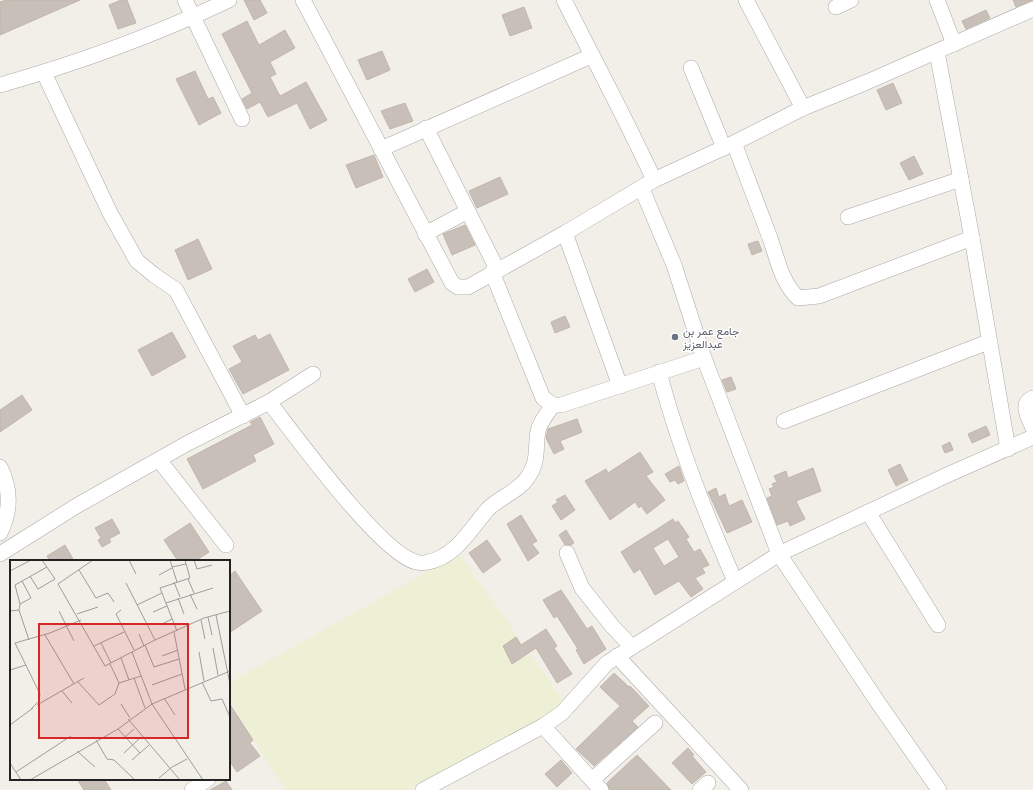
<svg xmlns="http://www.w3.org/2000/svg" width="1033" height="790" font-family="Arial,Vazirmatn,sans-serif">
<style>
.farmland{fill:#eef0d5}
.building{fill:#c7bfb8;stroke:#c4b6ab;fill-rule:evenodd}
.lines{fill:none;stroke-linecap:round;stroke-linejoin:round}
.minor-casing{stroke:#a9a9a9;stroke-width:16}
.minor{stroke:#fff;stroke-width:15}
.worship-dot{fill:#6b7280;stroke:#fff;stroke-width:1.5}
.labels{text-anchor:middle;stroke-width:3;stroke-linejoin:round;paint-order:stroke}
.worship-label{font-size:11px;fill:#5b616d;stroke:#fff;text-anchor:start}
.inset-road{fill:none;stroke:#9f9d99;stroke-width:1}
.view{fill:#d62828;fill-opacity:0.15;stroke:#d62828;stroke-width:2}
.inset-edge{fill:none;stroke:#222;stroke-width:2}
</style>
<rect width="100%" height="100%" fill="#f2efe9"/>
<!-- farmland -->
<path class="farmland" d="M459,554L568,707L408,790H285L229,700V683Z"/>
<!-- building -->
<g class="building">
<path d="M6,0H80L0,35V2Z"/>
<path d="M121,0H127L136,23L118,29L109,5Z"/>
<path d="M244,0H260L267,13L254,20Z"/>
<path d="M1013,0H1033L1016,7Z"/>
<path d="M524,7L532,28L510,36L502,15Z"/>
<path d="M986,10L990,18L966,29L962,21Z"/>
<path d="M247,21L259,45L285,30L295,48L270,62L276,74L270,77L280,96L306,82L327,120L310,129L297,103L268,117L260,102L247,109L242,99L252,93L222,34Z"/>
<path d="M382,51L390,70L367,80L358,60Z"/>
<path d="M195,71L208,99L213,97L221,113L199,125L176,79Z"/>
<path d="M893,83L902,103L886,110L877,90Z"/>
<path d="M405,103L413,121L390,129L381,111Z"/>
<path d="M374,155L383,177L356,188L346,165Z"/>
<path d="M914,156L923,174L909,180L900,163Z"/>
<path d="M500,177L508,194L477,208L469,191Z"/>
<path d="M465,225L475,245L452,255L443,234Z"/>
<path d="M198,239L212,269L188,280L175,250Z"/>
<path d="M758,241L762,251L752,255L748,244Z"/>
<path d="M427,269L434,282L415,292L408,279Z"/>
<path d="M565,316L570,327L555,333L551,322Z"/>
<path d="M172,332L186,357L152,376L138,350Z"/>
<path d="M270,334L289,370L243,394L229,369L242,362L233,346L255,335L258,340Z"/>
<path d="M731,377L736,389L727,392L722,380Z"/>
<path d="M22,395L32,410L0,432V410Z"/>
<path d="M260,417L274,444L253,455L256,461L203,489L187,459L252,425L250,422Z"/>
<path d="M577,419L582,432L560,441L564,449L554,454L546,438L548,429Z"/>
<path d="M986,426L990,435L972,443L968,434Z"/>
<path d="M950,442L953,450L945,453L942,446Z"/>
<path d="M640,452L653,472L646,476L665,500L647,514L641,506L639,508L635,502L610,520L585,481L606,469L608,473Z"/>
<path d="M900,464L908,480L896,486L888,470Z"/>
<path d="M679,466L684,481L678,484L675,480L670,482L665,474Z"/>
<path d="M813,468L821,491L796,501L805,519L790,526L788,521L777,525L767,498L772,496L769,489L774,487L772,484L777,482L774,476L786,471L788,478Z"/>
<path d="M716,488L719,497L725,494L729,506L742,500L752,522L727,533L708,492Z"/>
<path d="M565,495L575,510L561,520L552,506L558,502L556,500Z"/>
<path d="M521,515L537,541L532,544L539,553L528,561L507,524Z"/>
<path d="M112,519L120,533L109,539L111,542L102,547L98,540L101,538L95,528Z"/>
<path d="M673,519L675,523L678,521L689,537L686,539L694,552L700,549L709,565L702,568L705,573L695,578L703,589L691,597L679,581L655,595L640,569L634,573L621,552ZM668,539L679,557L664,566L653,548Z"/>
<path d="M190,523L209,552L195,561H178L164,540Z"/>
<path d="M566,530L574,543L571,545H565L559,535Z"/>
<path d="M487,540L501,560L483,573L469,553Z"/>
<path d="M65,545L74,561H50L47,556Z"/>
<path d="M235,571L262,611L229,633V576Z"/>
<path d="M561,590L587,629L592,626L606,649L584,664L576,650L578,649L557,616L554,618L543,600Z"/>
<path d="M546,629L557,646L554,648L572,674L557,683L536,648L512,664L503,646L516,637L521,645Z"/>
<path d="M614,673L629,687L630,686L649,706L632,721L638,727L594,766L576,749L620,706L600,687Z"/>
<path d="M229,703L253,740L250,743L260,756L237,772L229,760Z"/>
<path d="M688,748L694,755L692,756L706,772L692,784L672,763Z"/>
<path d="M637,755L671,790H610L607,783Z"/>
<path d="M561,760L572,773L557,787L545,774Z"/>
<path d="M77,779H104L111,790H84Z"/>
<path d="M226,781L232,790H210Z"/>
</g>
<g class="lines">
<defs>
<g id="minor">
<path d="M185,0L242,119"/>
<path d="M303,0L452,283L458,287H468L565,233L654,180L734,143L803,108L867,82L1033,9"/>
<path d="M564,0C594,60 626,119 654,180"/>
<path d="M746,0L803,108"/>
<path d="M937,0L954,44"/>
<path d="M836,7L851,0"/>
<path d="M937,52L972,238L1008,449"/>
<path d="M691,68L724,148"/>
<path d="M44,73L110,213L137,261L154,275L176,290L243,416"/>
<path d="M0,85C78,63 155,35 229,0"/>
<path d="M426,128L497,269"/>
<path d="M734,143C746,175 758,207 770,238C778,261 781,281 798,298L819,296L972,238"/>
<path d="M381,149L591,56"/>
<path d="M642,189L674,265L704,358L779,554L879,704L939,790"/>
<path d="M848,217L961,179"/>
<path d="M565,233L620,386"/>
<path d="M425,234L468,211"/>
<path d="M492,272L543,398L553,405H561L704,358"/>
<path d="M659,372C678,444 705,513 735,581"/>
<path d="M1033,398C1019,404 1029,418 1033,428"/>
<path d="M269,402C295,435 380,553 416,562C419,563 425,563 428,562C456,557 471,528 488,509C500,497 518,492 528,477C539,461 535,449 538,431C540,421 548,413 553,405"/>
<path d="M784,421L988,342"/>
<path d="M159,460L226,545"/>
<path d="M0,467C11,489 11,511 0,533"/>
<path d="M868,512L938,625"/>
<path d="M567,553L582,588L612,626L632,647"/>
<path d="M0,554L78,505L188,443L269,402L313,374"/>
<path d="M617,656L741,790"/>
<path d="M543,726L601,790"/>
<path d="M592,780L655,723"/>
<path d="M192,790L208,779"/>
<path d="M423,790L543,726L562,713L607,663L779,554L945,476L1033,437"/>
<path d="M700,790L708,783"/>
</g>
</defs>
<!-- minor casing -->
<use href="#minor" class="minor-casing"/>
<!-- minor -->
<use href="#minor" class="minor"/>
</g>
<!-- markers -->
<circle class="worship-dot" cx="675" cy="337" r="4"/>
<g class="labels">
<!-- worship labels -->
<g class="worship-label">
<text x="683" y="335">جامع عمر بن<tspan x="683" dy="13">عبدالعزيز</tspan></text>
</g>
</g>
<!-- overview -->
<g transform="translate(10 560)">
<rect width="220" height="220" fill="#f2efe9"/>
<path class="inset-road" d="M32,0L45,19M83,0L48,24L95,106L145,80L194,58L220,51M119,0L126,14M160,0L167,22M184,0L187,9L202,5M162,7L176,4M69,10L86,38L98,33L104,42M0,11L21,0M149,15L162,8M20,16L28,29L45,19M178,19L184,33M164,22L170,37M116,23L145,80M180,34L187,49M168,38L174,54M156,43L203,28M10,44L21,38L12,21M127,45L152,33M9,50L10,44L5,25L37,7M111,50L106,54L124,90M0,51L9,50L19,80M49,51L64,81M143,52L157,46M67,54L88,47M206,55L220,124M198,57L202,75M191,60L195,79M150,65L162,59M167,71L150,28L180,18L175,0M164,72L175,129M129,74L134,86M35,75L64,124M91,83L101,103M135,85L144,107L169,99M84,86L114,72M203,88L208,115M122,92L142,144L193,220M189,92L194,121M152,96L168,90M111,98L119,120M100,104L109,123M0,110L16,105M124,118L135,148M68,122L89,145L105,134L109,123M192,122L201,141L212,139L220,157M109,123L131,116M142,125L172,114M52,131L62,143M154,138L165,155M111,144L120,158M27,145L74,118M21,149L29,141L30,134L5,83L40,73L71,60M118,159L170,220M0,165L23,148M108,169L130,193M115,177L124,169M86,180L97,199L104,200L125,220M67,191L85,207M114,193L131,177M122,200L139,185M0,203L11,220M6,212L61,176M149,218L162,207L177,199M20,220L108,169L142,144L220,111"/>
<path class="view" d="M29,64H178V178H29Z"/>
<rect width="220" height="220" class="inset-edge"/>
</g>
</svg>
